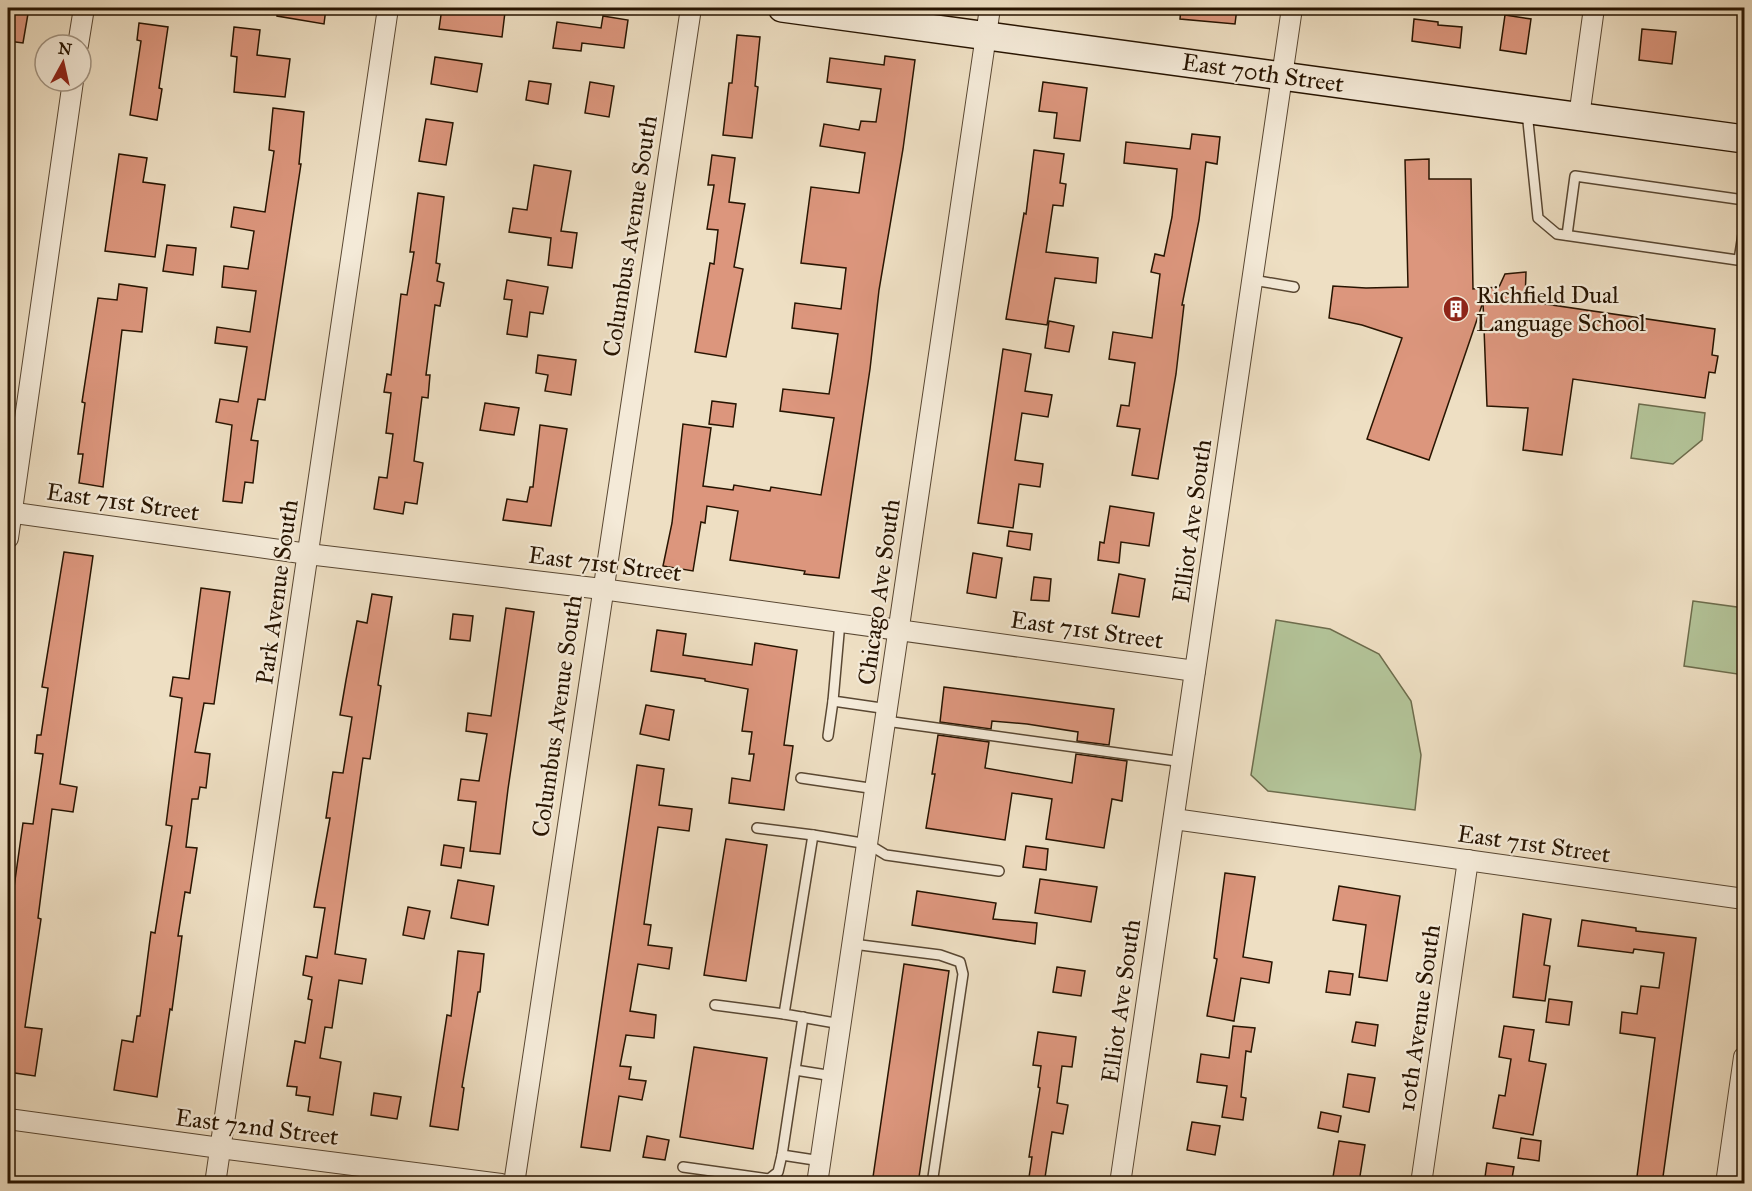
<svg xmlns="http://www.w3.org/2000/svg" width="1752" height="1191" font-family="'IM FELL Great Primer',serif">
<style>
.green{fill:#b3c398;stroke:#6d6c4c;stroke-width:1.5}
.building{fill:#dc967d;stroke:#271401;stroke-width:1.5}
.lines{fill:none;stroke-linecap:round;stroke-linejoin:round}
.lane-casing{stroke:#594732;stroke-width:12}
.street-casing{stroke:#594732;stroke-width:22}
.secondary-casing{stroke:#271401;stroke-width:30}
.lane{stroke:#f4ead8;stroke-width:9}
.street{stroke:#f4ead8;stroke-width:20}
.secondary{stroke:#f4ead8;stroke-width:27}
.labels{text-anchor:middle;stroke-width:4.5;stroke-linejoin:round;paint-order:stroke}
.street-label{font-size:24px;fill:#271401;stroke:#f4ead8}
.poi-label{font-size:24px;fill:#271401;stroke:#f4ead8;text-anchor:start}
</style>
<rect width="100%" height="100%" fill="#eedfc3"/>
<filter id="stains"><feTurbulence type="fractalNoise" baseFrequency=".00333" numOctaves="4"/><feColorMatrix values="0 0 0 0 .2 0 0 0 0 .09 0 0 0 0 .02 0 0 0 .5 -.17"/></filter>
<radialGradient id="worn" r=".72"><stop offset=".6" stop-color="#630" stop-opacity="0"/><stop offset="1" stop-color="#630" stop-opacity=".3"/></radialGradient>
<!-- green -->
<g class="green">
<path d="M1639,404L1705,413L1702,440L1673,464L1631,458Z"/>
<path d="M1693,601L1744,608V675L1684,666Z"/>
<path d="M1276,620L1330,629L1379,654L1411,701L1421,755L1415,810L1268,791L1251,775Z"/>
</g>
<!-- building -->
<g class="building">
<path d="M8,8H29L23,43L8,41Z"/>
<path d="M277,8H326L324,24L277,16Z"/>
<path d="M442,8H472L505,12L502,37L439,29Z"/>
<path d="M1181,8H1237L1235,24L1180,19Z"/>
<path d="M1505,15L1531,19L1526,54L1500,50Z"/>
<path d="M603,16L628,20L624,48L582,43L581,51L553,48L557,22L601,28Z"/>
<path d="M1414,19L1438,22V25L1462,27L1460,48L1412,41Z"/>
<path d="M139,23L168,27L159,88L162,89L157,120L130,115L141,41L137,40Z"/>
<path d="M234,27L260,30L257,55L290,59L285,97L234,92L237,57L231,56Z"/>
<path d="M1642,29L1676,32L1672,64L1639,60Z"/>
<path d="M737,35L760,37L755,86L758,87L752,138L723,135L729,83H732Z"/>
<path d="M885,56L915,60L903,149L879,290L870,369L839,578L804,574L805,571L730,560L738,511L707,506L705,523L701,522L693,571L663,566L672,523L683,424L711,428L703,486L733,490L734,485L770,491L771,487L821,495L834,418L780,411L783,389L829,394L832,376L838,334L792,328L795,303L841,309L846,268L801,263L811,187L859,193L865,153L820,146L824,124L859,130L861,121L876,122L881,89L827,82L830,58L884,65Z"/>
<path d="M435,57L482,64L477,92L431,84Z"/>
<path d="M529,81L551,84L548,104L526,100Z"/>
<path d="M590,82L614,86L609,117L585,113Z"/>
<path d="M1043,82L1087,88L1080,141L1054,138L1057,113L1039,111Z"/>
<path d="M273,108L304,112L299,164H301L265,400L258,399L251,440L258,441L253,483L245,482L242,503L223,501L232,425L216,422L220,399L238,402L247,347L215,343L217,327L250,332L256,291L222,287L224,266L248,269L254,231L231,227L234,207L265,212L274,151L269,150Z"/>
<path d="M426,119L453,123L446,165L419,161Z"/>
<path d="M1192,134L1220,137L1217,164L1206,162L1199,220L1182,305H1184L1176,374L1158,479L1132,475L1140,429L1117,426L1121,405L1129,406L1135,363L1109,359L1113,332L1152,338L1160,274L1151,272L1155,254L1164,256L1172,217L1177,169L1124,163L1126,142L1190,149Z"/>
<path d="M1034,150L1064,154L1060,183L1066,184L1063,206L1053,205L1046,252L1098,258L1096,283L1055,278L1047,325L1006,319L1024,213L1026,214Z"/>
<path d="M119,154L147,158L143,182L165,185L155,257L105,251Z"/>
<path d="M712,155L735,158L729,202L745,204L734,267L743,269L726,357L695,352L710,263L714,264L718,230L707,229L714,185H708Z"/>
<path d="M1429,159V179H1471L1473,289L1499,287L1505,274L1526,272L1525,301L1715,329L1712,355L1718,356L1715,373L1709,372L1705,398L1573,379L1562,455L1523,450L1528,408L1487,406L1483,302L1429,460L1367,439L1402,338L1362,325L1329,318L1333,286L1366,288L1408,287L1405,160Z"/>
<path d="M534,165L571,171L561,231L577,233L572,268L548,265L551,238L509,232L513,208L527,210Z"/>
<path d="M418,193L444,197L436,263L440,264L437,281L444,283L440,306L435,305L426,375H430L428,398L422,397L414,461L423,463L417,504L405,502L403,514L374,509L379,477L387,478L393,434L386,433L391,393L384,392L387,374L391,375L401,294L407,295L414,252H410Z"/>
<path d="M167,245L196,248L193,275L163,271Z"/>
<path d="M507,280L548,287L543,314L530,312L527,337L507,334L512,300L504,299Z"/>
<path d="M119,284L147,288L142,332L122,330L103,487L79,483L83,454H78L85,403L82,402L98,298L117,300Z"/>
<path d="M1049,321L1074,326L1069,352L1045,348Z"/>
<path d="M1003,349L1031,354L1025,391L1052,395L1048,417L1022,413L1015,460L1043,464L1040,487L1019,484L1013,528L978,523Z"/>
<path d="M538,355L576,360L571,395L545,391L548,375L536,373Z"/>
<path d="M712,401L736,404L733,427L709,424Z"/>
<path d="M485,403L519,408L514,435L480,430Z"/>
<path d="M540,425L567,429L551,526L503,520L507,499L527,502L530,487H533Z"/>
<path d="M1110,506L1154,513L1149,546L1121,542L1119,563L1098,560L1100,542L1104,543Z"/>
<path d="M1009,531L1032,534L1030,550L1007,546Z"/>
<path d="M64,552L93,556L60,784L77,787L73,812L52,809L38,918L41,919L25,1027L42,1029L35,1076L8,1072V971L10,956H8V930L23,823L33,824L43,754L35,753L37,735H41L48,688L42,687Z"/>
<path d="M973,553L1002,558L996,598L967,593Z"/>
<path d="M1119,574L1145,579L1139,617L1112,613Z"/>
<path d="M1034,577L1051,579L1049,601L1031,600Z"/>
<path d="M201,588L230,592L214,704L204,703L195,752L210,754L206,788L200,787L198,799H192L186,847L197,848L190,893L185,892L178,936H182L172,1010L170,1009L157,1097L114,1090L122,1040L133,1042L137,1016H140L151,932L155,933L172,826L166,825L182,698L170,696L173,677L189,679Z"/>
<path d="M372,594L392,597L378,685L381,686L370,759L363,758L335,954L366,959L362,984L339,980L332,1028L325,1027L320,1058L341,1062L333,1115L308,1111L310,1097L296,1095L297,1087L287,1086L295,1041L305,1043L312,1000L308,999L312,977L303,975L306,956L317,958L325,908L314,907L330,818H326L333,772L343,773L352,717L340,715L346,680L357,621L367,623Z"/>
<path d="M506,608L534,612L508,789L500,854L470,851L476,802L458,800L461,779L479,781L487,734L466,731L468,713L491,716Z"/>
<path d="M453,614L473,616L470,641L450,639Z"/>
<path d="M657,630L686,634L683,655L752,665L755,643L797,650L784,745L793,746L784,810L729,803L732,778L750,781L754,754H749L752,732L742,731L748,689L705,681V679L651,671Z"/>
<path d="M944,687L1114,709L1109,745L1077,741L1078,732L1027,724L992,721L991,729L940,722Z"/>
<path d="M646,705L674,710L669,740L640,734Z"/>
<path d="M938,735L989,742L985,768L1072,783L1076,754L1127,761L1122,801L1112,799L1104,848L1046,839L1052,799L1012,793L1005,840L926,828L935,774H932Z"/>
<path d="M637,765L664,769L659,805L692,809L689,831L658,827L644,924L651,925L648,945L672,948L669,969L638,964L630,1011L656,1015L654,1038L626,1035L620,1066L631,1067L629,1079L646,1081L642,1100L619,1096L610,1151L581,1147Z"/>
<path d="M726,839L767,845L746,981L704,975Z"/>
<path d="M444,845L464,848L461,868L441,865Z"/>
<path d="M1026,846L1048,849L1046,870L1023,867Z"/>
<path d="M1225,873L1255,877L1243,957L1272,962L1269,983L1241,978L1234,1021L1207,1016L1217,959L1214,958Z"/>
<path d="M1040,879L1097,887L1091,922L1035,913Z"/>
<path d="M458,880L494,886L488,925L451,918Z"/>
<path d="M1339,886L1400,896L1387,981L1359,977L1366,925L1333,920Z"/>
<path d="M917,891L996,903L993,919L1037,923L1035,944L912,925Z"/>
<path d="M408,907L430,911L424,939L403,935Z"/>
<path d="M1523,914L1551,919L1544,965L1550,966L1545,1001L1513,997Z"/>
<path d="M1582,920L1636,928V931L1696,938L1662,1184H1636L1655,1038L1620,1033L1622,1012L1637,1014L1641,986L1659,988L1664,953L1634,949L1633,953L1578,946Z"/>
<path d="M458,951L484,954L480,992H478L462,1087L464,1088L458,1130L430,1126L447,1015L451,1016Z"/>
<path d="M904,964L949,971L918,1184H872Z"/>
<path d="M1057,967L1085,971L1081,996L1053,992Z"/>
<path d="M1329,971L1353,974L1350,995L1326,992Z"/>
<path d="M1549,999L1572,1002L1569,1025L1546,1022Z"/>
<path d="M1356,1022L1378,1025L1375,1046L1352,1042Z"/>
<path d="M1233,1026L1255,1028L1251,1052L1246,1051L1241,1097L1246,1098L1243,1120L1222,1117L1227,1086L1197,1082L1201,1054L1229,1058Z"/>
<path d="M1504,1026L1534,1030L1529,1061L1546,1064L1533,1135L1493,1128L1499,1095L1505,1096L1511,1059L1499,1057Z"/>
<path d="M1038,1032L1076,1037L1072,1067L1062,1066L1057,1103L1068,1105L1063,1134L1052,1132L1044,1184H1028L1032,1157H1029L1040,1088L1038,1087L1041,1066L1033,1065Z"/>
<path d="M694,1047L767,1058L753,1149L680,1137Z"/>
<path d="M1348,1074L1375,1078L1369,1112L1343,1107Z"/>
<path d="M374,1093L401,1097L397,1119L371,1115Z"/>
<path d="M1321,1112L1341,1116L1338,1132L1318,1128Z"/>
<path d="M1192,1122L1220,1126L1215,1155L1187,1150Z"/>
<path d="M647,1136L669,1140L665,1160L643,1157Z"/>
<path d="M1521,1138L1541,1141L1539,1161L1518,1158Z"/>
<path d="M1339,1141L1365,1145L1359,1182L1333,1177Z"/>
<path d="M1487,1163L1514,1167L1511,1184H1484Z"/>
</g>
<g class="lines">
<defs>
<g id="lane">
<path d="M1527,112L1538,218L1557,234L1744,261"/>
<path d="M1567,235L1575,176L1744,200"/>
<path d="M1739,260L1744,228"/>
<path d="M1253,280L1294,287"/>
<path d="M840,622L833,701L888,709"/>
<path d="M886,721L1183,762"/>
<path d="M828,736L833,701"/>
<path d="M801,778L876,789"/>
<path d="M757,828L813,835"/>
<path d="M853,944L940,955L960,962L963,974L932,1184"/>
<path d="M715,1005L784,1014"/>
<path d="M803,1017L782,1155L821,1161"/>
<path d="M841,1024L784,1014L813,835L868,844L886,855L999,871"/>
<path d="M795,1070L833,1076"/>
<path d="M683,1167L769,1179L778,1172L782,1155"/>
</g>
<g id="street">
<path d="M78,45L84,8"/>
<path d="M1579,117L1594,8"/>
<path d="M8,512L308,554L602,589L1195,671"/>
<path d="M8,538L73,81"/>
<path d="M1174,819L1744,899"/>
<path d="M8,1119L220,1148L501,1184"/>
<path d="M215,1184L388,8"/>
<path d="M514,1184L691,8"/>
<path d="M817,1184L990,8"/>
<path d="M1120,1184L1292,8"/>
<path d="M1421,1184L1468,860"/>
<path d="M1726,1184L1744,1057"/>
</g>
<path id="secondary" d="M782,8L1744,139"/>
</defs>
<!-- lane casing -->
<use href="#lane" class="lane-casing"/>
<!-- street casing -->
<use href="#street" class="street-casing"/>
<!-- secondary casing -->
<use href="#secondary" class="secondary-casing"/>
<!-- lane -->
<use href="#lane" class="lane"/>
<!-- street -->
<use href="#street" class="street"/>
<!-- secondary -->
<use href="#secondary" class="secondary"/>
</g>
<!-- icons -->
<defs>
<symbol id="building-disc" viewBox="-11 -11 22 22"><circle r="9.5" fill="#8f2418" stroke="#f4ead8"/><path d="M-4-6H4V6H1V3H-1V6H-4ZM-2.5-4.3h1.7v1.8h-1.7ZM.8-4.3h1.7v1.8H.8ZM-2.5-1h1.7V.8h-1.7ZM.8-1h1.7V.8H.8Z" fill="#fff"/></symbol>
</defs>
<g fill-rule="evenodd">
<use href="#building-disc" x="1441" y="294" width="30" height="30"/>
</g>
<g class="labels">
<!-- street labels -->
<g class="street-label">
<text transform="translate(1263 73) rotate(8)" y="8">East 70th Street</text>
<text transform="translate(630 236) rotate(-81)" y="8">Columbus Avenue South</text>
<text transform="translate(123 502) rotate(8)" y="8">East 71st Street</text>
<text transform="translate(1192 521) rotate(-82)" y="8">Elliot Ave South</text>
<text transform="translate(605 564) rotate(7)" y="8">East 71st Street</text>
<text transform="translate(277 592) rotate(-82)" y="8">Park Avenue South</text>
<text transform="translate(879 592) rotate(-82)" y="8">Chicago Ave South</text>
<text transform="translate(1087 630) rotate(8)" y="8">East 71st Street</text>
<text transform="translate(557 716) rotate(-82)" y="8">Columbus Avenue South</text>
<text transform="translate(1534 844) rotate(8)" y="8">East 71st Street</text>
<text transform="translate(1121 1001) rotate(-82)" y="8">Elliot Ave South</text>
<text transform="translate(1419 1018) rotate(-82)" y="8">10th Avenue South</text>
<text transform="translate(257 1127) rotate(7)" y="8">East 72nd Street</text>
</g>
<!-- poi labels -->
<g class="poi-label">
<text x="1476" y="303">Richfield Dual<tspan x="1476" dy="28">Language School</tspan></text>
</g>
</g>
<!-- margin -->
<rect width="1752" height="1191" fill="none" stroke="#eedfc3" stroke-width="30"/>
<rect x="9" y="9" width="1734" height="1173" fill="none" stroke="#271401" stroke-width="3"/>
<rect x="15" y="15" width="1722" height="1161" fill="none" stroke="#271401" stroke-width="1.5"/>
<!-- north arrow -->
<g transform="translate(63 63) rotate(8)"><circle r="28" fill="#f4ead8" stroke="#a29482" stroke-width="1.5"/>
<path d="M0-4.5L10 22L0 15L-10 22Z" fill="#8f2418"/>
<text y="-9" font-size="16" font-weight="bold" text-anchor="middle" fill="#271401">N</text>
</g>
<rect width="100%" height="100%" filter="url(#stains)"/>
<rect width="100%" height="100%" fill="url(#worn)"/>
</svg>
